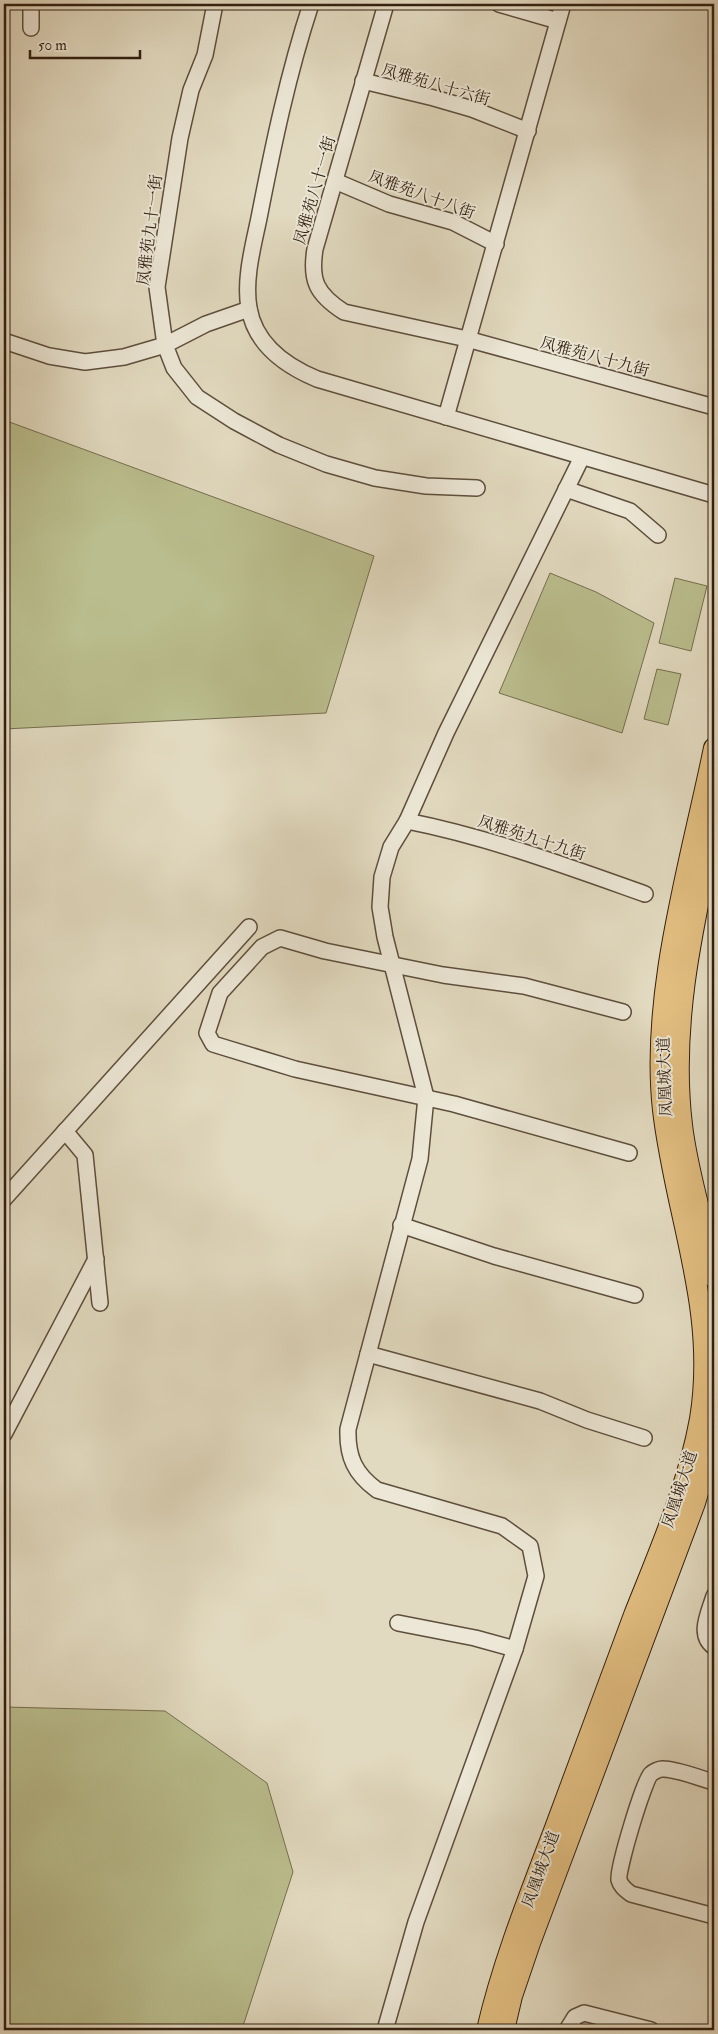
<svg xmlns="http://www.w3.org/2000/svg" width="718" height="2034" font-family="'IM FELL Double Pica','Noto Serif SC',serif">
<style>
.green{fill:#babd8d;stroke:#766e4e}
.lines{fill:none;stroke-linecap:round;stroke-linejoin:round}
.minor-casing{stroke:#5e4e3c;stroke-width:18}
.major-casing{stroke:#321f10;stroke-width:22}
.minor{stroke:#ece7d6;stroke-width:15}
.major{stroke:#e1bd80;stroke-width:20}
.labels{text-anchor:middle;stroke-width:4;stroke-linejoin:round;paint-order:stroke}
.street-label{font-size:16px;fill:#321f10;stroke:#ece7d6}
</style>
<rect width="100%" height="100%" fill="#e2dac0"/>
<filter id="stains"><feTurbulence type="fractalNoise" baseFrequency=".004" numOctaves="4"/><feColorMatrix values="0 0 0 0 .2 0 0 0 0 .09 0 0 0 0 .02 0 0 0 .5 -.17"/></filter>
<radialGradient id="worn" r=".72"><stop offset=".6" stop-color="#630" stop-opacity="0"/><stop offset="1" stop-color="#630" stop-opacity=".3"/></radialGradient>
<!-- green -->
<g class="green">
<path d="M4,420L374,556L326,713L4,729Z"/>
<path d="M550,573L596,592L654,623L622,733L499,693Z"/>
<path d="M675,578L707,586L691,651L659,643Z"/>
<path d="M657,669L681,674L668,725L644,719Z"/>
<path d="M4,1707L165,1711L267,1783L293,1872L244,2023L238,2030H4Z"/>
</g>
<g class="lines">
<defs>
<g id="minor">
<path d="M31,4V28"/>
<path d="M215,4L205,55L191,90L180,138L157,287L165,345L174,368L197,397L234,421L279,445L326,464L375,478L426,486L477,488"/>
<path d="M311,4C288,74 273,146 259,218C253,247 244,279 249,308C255,344 286,366 317,379L714,495"/>
<path d="M386,4L315,249C310,280 316,294 344,312L467,339L714,407"/>
<path d="M499,4L558,21"/>
<path d="M363,81L434,98L472,109L528,131"/>
<path d="M335,181L389,204L453,222L496,244"/>
<path d="M4,341L49,356L85,362L124,357L165,345L206,324L249,309"/>
<path d="M446,417L563,4"/>
<path d="M566,489L630,511L658,535"/>
<path d="M407,821C488,837 566,866 645,894"/>
<path d="M623,1012L524,986L443,975L325,951L280,938L262,947L220,993L207,1033L213,1044L295,1069L454,1104L629,1153"/>
<path d="M65,1131L85,1155L100,1303"/>
<path d="M4,1199L249,927"/>
<path d="M401,1225L494,1256L635,1295"/>
<path d="M368,1354L540,1401L587,1420L644,1438"/>
<path d="M4,1434L96,1259"/>
<path d="M714,1596C709,1613 697,1635 714,1647"/>
<path d="M398,1623L475,1638L515,1649"/>
<path d="M714,1782C701,1779 675,1768 662,1769C659,1769 653,1772 651,1774C644,1780 617,1870 619,1880C621,1887 626,1890 631,1894L714,1916"/>
<path d="M385,2030L416,1922L515,1649L536,1576L530,1546L502,1526L377,1490C355,1474 347,1457 348,1429L420,1159L426,1097L385,937L380,907L382,877L391,847L407,821L446,733L582,457"/>
<path d="M567,2030L575,2017L584,2013L651,2030"/>
</g>
<g id="major">
<path d="M714,828C693,926 670,1025 682,1125C688,1177 706,1226 714,1278"/>
<path d="M487,2030C503,1961 530,1894 555,1828C581,1757 607,1686 634,1615C659,1552 688,1486 700,1419C718,1309 675,1216 663,1110C650,994 691,861 714,748"/>
<path d="M504,2030L512,1996L530,1943L695,1503L714,1438"/>
</g>
</defs>
<!-- minor casing -->
<use href="#minor" class="minor-casing"/>
<!-- major casing -->
<use href="#major" class="major-casing"/>
<!-- minor -->
<use href="#minor" class="minor"/>
<!-- major -->
<use href="#major" class="major"/>
</g>
<g class="labels">
<!-- street labels -->
<g class="street-label">
<text transform="translate(436 84) rotate(16)" y="6">凤雅苑八十六街</text>
<text transform="translate(314 190) rotate(-74)" y="6">凤雅苑八十一街</text>
<text transform="translate(422 194) rotate(20)" y="6">凤雅苑八十八街</text>
<text transform="translate(149 230) rotate(-83)" y="6">凤雅苑九十一街</text>
<text transform="translate(595 356) rotate(15)" y="6">凤雅苑八十九街</text>
<text transform="translate(532 837) rotate(18)" y="6">凤雅苑九十九街</text>
<text transform="translate(664 1077) rotate(-92)" y="6">凤凰城大道</text>
<text transform="translate(679 1489) rotate(-72)" y="6">凤凰城大道</text>
<text transform="translate(540 1869) rotate(-70)" y="6">凤凰城大道</text>
</g>
</g>
<!-- margin -->
<rect width="718" height="2034" fill="none" stroke="#e2dac0" stroke-width="20"/>
<rect x="5" y="5" width="708" height="2024" fill="none" stroke="#321f10" stroke-width="2.5"/>
<rect x="10" y="10" width="698" height="2014" fill="none" stroke="#321f10"/>
<!-- scale -->
<path d="M30 50v8h110v-8" fill="none" stroke="#321f10" stroke-width="2.5"/>
<text x="38" y="50" font-size="15" fill="#321f10" stroke="#ece7d6" stroke-width="4" paint-order="stroke">50 m</text>
<rect width="100%" height="100%" filter="url(#stains)"/>
<rect width="100%" height="100%" fill="url(#worn)"/>
</svg>
